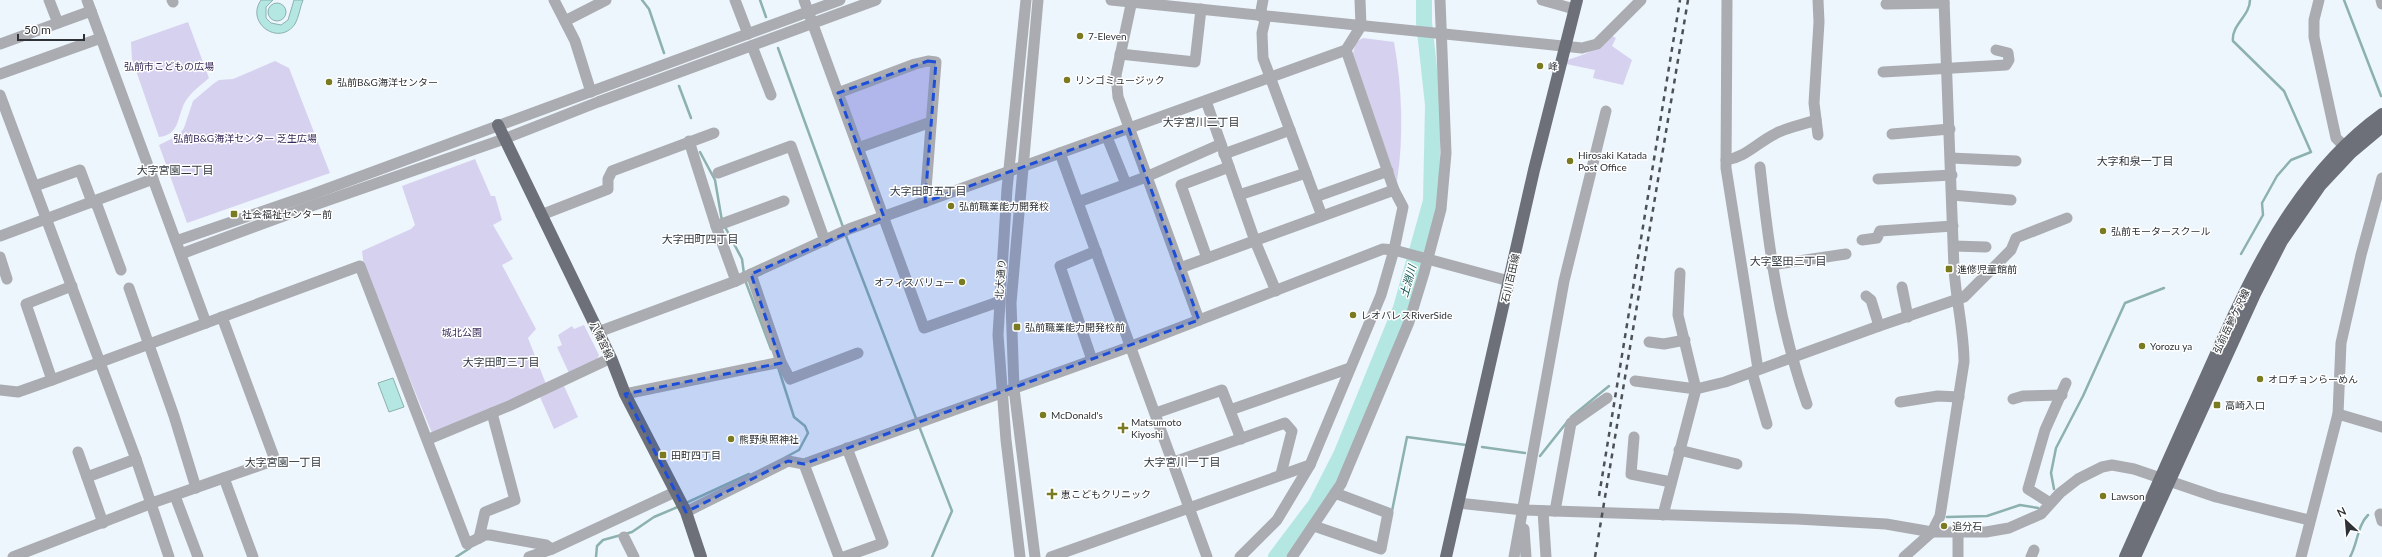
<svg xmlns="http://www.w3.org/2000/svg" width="2382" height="557" font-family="Lato,'Noto Sans JP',sans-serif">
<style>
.green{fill:#d7d1f0}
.water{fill:#b5e7e2;stroke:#8cb1ae}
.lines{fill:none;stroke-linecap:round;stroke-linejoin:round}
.stream{stroke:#8cb1ae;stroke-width:2.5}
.river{stroke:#b5e7e2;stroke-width:16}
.minor{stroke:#aaacb1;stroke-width:11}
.major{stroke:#6d7079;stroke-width:12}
.rail{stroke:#4c5155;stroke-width:2.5;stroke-dasharray:5 5;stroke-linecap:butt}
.marked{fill:#1d4ed8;fill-opacity:0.2;stroke:#1d4ed8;stroke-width:3;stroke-dasharray:8 5;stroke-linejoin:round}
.poi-dot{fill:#7a7a21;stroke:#fff;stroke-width:1.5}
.labels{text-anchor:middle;stroke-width:3;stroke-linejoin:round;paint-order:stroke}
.poi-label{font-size:10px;fill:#2e3236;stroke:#fff;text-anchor:start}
.park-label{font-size:10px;fill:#372958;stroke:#fff}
.street-label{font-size:10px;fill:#2e3236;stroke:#fff}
.neighbourhood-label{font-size:11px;fill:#2e363d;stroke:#fff}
.water-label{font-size:11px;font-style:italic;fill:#125753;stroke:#fff}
</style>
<rect width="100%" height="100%" fill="#edf6fd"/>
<!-- green -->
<g class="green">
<path d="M188,22L209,78C201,85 190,93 185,102C177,117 180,135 159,137L132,59L131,42Z"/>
<path d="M1612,36L1616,38L1612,46L1632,60L1623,85L1593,78L1595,70L1566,64L1567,60C1584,55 1599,49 1612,36Z"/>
<path d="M1363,38L1394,42C1402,86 1404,137 1397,181L1352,57L1356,42Z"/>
<path d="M275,61L289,68L330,173L187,223L159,145L179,135L184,128L193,101L213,84L219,80L233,79Z"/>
<path d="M929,65L932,67L928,117L925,121L861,142L845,98L847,93L895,75Z"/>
<path d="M475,159L491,196H495L502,220L493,225L513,259L502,265L536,329L528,338L546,384L432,433L364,268L362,251L411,229L415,225L402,186Z"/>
<path d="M584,325L599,355L596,361L569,373L557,347L562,345L558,335L572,326L574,329Z"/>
<path d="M564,386L578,417L554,429L540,397Z"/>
</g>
<!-- water -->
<g class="water">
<path d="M261,0H273L266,7V18L271,23L281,25L288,20L294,0H303C300,7 299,17 295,24C279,47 245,23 261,0Z"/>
<circle cx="277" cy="12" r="9"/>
<path d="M393,378L404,407L389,412L378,383Z"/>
</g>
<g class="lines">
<!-- stream -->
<g class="stream">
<path d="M642,0L649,9L664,53"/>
<path d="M760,0L766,17"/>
<path d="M2344,0L2381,96"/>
<path d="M778,48L843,227"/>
<path d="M679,86L691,118"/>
<path d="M700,152L715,180L722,221"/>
<path d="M724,225L742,259L744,274"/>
<path d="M846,236L917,421"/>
<path d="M2241,254L2263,215L2262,203L2277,176L2291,160L2311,152L2284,91L2233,41C2231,25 2250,16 2250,0"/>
<path d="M745,280L771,349"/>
<path d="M778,367L794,417L805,426L808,433L799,450L786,457"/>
<path d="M1571,417L1609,386"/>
<path d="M919,426L952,511L932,557"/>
<path d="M1482,447L1525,453"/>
<path d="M1540,456L1567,422"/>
<path d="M2054,489L2051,473L2056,448L2083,396L2125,303L2164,288"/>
<path d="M686,503L749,474"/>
<path d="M1392,511L1407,437L1466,445"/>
<path d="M1947,517L1987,516L2020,505L2038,508"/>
<path d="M456,557L470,548"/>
<path d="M596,557L597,546L603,540L632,532L654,517L680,506"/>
<path d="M2350,557C2358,543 2357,526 2368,515"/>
</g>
<!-- river -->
<path class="river" d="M1276,557L1316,504L1341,455L1401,308L1431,201L1433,105L1424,22V0"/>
<!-- minor -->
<g class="minor">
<path d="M49,0L58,23"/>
<path d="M87,0L206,323"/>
<path d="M172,0L173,2"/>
<path d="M554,0L575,41L591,92"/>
<path d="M735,0L748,34"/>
<path d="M804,0L924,328L998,302"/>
<path d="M1111,0L1582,48L1597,44L1641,0"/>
<path d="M1132,0L1116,75L1118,97L1199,320"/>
<path d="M1542,0L1574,9"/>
<path d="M1727,0L1726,168L1758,369"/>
<path d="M2319,0L2314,20V37L2336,138L2350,152"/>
<path d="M2381,0L2382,4"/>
<path d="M1886,4L1944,3"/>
<path d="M1260,16L1263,0"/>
<path d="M1266,16L1262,33L1263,58L1322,216"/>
<path d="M565,21L606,0"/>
<path d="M0,44L91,11"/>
<path d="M752,46L771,95"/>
<path d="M1120,54L1195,62L1201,9"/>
<path d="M1883,72L2006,65L2009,60L2008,53L1996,50"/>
<path d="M0,74L101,38"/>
<path d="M838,93L915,64L928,61L936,62L925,202"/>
<path d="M0,95L136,459L169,557"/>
<path d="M1206,101L1255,241L1276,291"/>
<path d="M1892,134L1950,129"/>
<path d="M1818,135L1814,103L1819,22L1818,0"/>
<path d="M1107,137L1126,184"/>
<path d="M689,141L716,226L736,281"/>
<path d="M858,148L931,122"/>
<path d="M1060,153L1207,557"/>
<path d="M1224,154L1290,130"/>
<path d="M1951,158L2016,161"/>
<path d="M1726,160C1746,157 1757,143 1775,134C1787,127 1803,125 1816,120"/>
<path d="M1760,167C1769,251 1779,324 1807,404"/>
<path d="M718,173L791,146L825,241"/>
<path d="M1878,179L1952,175"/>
<path d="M35,186L80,170L92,202L97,205L121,270"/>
<path d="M1239,195L1306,173"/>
<path d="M1952,195L2011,200"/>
<path d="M1315,197L1388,171"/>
<path d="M1078,202L1146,177L1221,144"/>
<path d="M541,215L608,189V179L612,171L714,133"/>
<path d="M716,226L784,201"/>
<path d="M0,236L153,179"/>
<path d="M1862,240L1877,238L1880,231L1953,226"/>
<path d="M176,241L313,194L840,0"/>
<path d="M1954,246L1986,247"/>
<path d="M181,254L297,211L504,139L598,102L876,0"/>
<path d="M0,257L7,279"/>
<path d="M1207,258L1181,185L1229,167"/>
<path d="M1771,265L1846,254"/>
<path d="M1180,268L1394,190"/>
<path d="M751,274L781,362L790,379L858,353"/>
<path d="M1902,287L1908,317"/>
<path d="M129,288L174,416L196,488"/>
<path d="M1866,296L1871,300L1879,326"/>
<path d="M598,332L736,281L849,229L1346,50L1361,26L1360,0"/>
<path d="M1649,342L1664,344L1685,340"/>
<path d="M1092,360L1060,266L1096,251"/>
<path d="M1752,372L1767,424"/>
<path d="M52,380L26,304L72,286"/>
<path d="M1635,381L1696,389L1678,315L1680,273"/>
<path d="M0,390L18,392L52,380L360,266L467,544L485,535H490L546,545L552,549"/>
<path d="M625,394L781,362"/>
<path d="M2013,399L2023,396L2062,395"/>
<path d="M1900,402L1938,396L1959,397"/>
<path d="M1230,410L1350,368"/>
<path d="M1156,413L1222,390L1241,439"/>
<path d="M2338,414L2382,427"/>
<path d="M1634,437L1631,474L1671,482"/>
<path d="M429,439L511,405L611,358"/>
<path d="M1679,450L1737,464"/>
<path d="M78,452L103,523"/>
<path d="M1174,462L1285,423L1292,431L1281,474"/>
<path d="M804,464L839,557"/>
<path d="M87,477L136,459"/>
<path d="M224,478L253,557"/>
<path d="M175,496L198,557"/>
<path d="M1458,503L1523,510L1797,519L1886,524L1932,532H1986L2009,528L2041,514L2060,493L2078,479L2102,467L2112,465L2134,469L2216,497L2309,520"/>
<path d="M2050,503L2028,489L2045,430L2066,383"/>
<path d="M1543,511L1546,557"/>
<path d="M1555,511L1571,423L1607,398"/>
<path d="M686,512L788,461L804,464L1132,346L1383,249L1394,250L1509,281"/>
<path d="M2380,514L2382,521"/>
<path d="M1663,515L1696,389L1725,382L1879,326L1964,297L2011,250L2016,238L2067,218"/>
<path d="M1314,526L1381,549L1388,513L1335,493"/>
<path d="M1524,529L1526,557"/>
<path d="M624,537L634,557"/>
<path d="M479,538L485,512L515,500L492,413"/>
<path d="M13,557L152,503L275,460L222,317"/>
<path d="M529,557L552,549L675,492"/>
<path d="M844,557L883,543L847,448"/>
<path d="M1020,557L1006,440L998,335L1007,189L1026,0"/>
<path d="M1035,557L1014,389L1011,303L1038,0"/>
<path d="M1051,557L1310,465"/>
<path d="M1240,557L1277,520L1310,465L1381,295L1394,250L1403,207L1394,190L1346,50"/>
<path d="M1292,557L1341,484L1409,322L1424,273L1441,209L1446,153L1440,0"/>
<path d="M1514,557L1564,281L1606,111"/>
<path d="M1904,557L1932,532L1940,516L1964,362C1964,331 1956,300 1954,269L1944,0"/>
<path d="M1958,557V531"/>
<path d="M2031,557L2034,550"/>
<path d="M2301,557L2338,414L2341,343L2361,255L2382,178"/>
</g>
<!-- major -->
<g class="major">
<path d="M498,125L611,358L625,394L686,512L701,557"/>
<path d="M1446,557L1534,170L1577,0"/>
<path d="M2125,557C2146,510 2167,463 2188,416C2238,307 2282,186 2382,114"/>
<path d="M2135,557L2255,294L2282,241L2320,186L2351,153L2382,127"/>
</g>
<!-- rail -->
<g class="rail">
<path d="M1599,496L1680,0"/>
<path d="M1595,557L1688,0"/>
</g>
</g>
<!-- marked area -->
<path class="marked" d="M928,61L936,62L925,202L1129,129L1199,320L804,464L788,461L686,512L625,394L781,363L751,274L884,217L838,93Z"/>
<!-- markers -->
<g class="poi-dot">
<circle cx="1080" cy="36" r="4"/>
<circle cx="1540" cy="66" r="4"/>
<circle cx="1067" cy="80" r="4"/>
<circle cx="329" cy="82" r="4"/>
<circle cx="1570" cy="161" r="4"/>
<circle cx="951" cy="206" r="4"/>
<rect x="230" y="210" width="8" height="8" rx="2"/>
<circle cx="2103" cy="231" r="4"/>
<rect x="1945" y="265" width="8" height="8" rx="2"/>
<circle cx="962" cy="282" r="4"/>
<circle cx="1353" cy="315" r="4"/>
<rect x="1013" y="323" width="8" height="8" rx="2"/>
<circle cx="2142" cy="346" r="4"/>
<circle cx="2260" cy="379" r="4"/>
<rect x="2213" y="401" width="8" height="8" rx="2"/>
<circle cx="1043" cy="415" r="4"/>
<path d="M1121 422h4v4h4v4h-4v4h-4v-4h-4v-4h4z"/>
<circle cx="731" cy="439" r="4"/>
<rect x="659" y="451" width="8" height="8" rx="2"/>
<path d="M1050 488h4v4h4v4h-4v4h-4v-4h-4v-4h4z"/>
<circle cx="2103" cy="496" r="4"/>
<circle cx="1944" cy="526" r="4"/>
</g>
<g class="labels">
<!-- poi labels -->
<g class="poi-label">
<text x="1088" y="40">7-Eleven</text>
<text x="1548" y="70">峰</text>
<text x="1075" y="84">リンゴミュージック</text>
<text x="337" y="86">弘前B&amp;G海洋センター</text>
<text x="1578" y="159">Hirosaki Katada<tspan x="1578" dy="12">Post Office</tspan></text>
<text x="959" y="210">弘前職業能力開発校</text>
<text x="242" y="218">社会福祉センター前</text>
<text x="2111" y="235">弘前モータースクール</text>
<text x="1957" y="273">進修児童館前</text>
<text x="954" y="286" text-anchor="end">オフィスバリュー</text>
<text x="1361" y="319">レオパレスRiverSide</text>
<text x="1025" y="331">弘前職業能力開発校前</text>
<text x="2150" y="350">Yorozu ya</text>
<text x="2268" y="383">オロチョンらーめん</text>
<text x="2225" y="409">高崎入口</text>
<text x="1051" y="419">McDonald's</text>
<text x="1131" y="426">Matsumoto<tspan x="1131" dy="12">Kiyoshi</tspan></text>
<text x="739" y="443">熊野奥照神社</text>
<text x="671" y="459">田町四丁目</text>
<text x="1061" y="498">恵こどもクリニック</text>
<text x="2111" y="500">Lawson</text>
<text x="1952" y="530">追分石</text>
</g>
<!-- park labels -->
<g class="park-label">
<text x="169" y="70">弘前市こどもの広場</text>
<text x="245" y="142">弘前B&amp;G海洋センター 芝生広場</text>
<text x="462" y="336">城北公園</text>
</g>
<!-- street labels -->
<g class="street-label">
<text transform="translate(1510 278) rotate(-77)" y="4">石川百田線</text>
<text transform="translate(1000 279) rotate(-86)" y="4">北大通り</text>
<text transform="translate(2231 321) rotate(-64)" y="4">弘前岳鰺ケ沢線</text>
<text transform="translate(602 340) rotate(65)" y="4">八幡宮線</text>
</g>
<!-- neighbourhood labels -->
<g class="neighbourhood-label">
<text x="1201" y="126">大字宮川二丁目</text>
<text x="2135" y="165">大字和泉一丁目</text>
<text x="175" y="174">大字宮園二丁目</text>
<text x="928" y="195">大字田町五丁目</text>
<text x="700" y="243">大字田町四丁目</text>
<text x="1788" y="265">大字堅田三丁目</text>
<text x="501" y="366">大字田町三丁目</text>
<text x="283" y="466">大字宮園一丁目</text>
<text x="1182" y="466">大字宮川一丁目</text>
</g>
<!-- water labels -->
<g class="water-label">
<text transform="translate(1408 281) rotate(-74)" y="4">土淵川</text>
</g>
</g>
<!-- north arrow -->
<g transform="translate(2346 521) rotate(334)" stroke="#ffffff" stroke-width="3" paint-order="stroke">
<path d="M0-3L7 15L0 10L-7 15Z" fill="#2e3236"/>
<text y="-6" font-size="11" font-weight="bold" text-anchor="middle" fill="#2e3236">N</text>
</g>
<!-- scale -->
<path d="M18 34v6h66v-6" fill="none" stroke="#2e3236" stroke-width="2"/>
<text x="24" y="34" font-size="12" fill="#2e3236" stroke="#ffffff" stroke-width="3" paint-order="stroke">50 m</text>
</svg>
